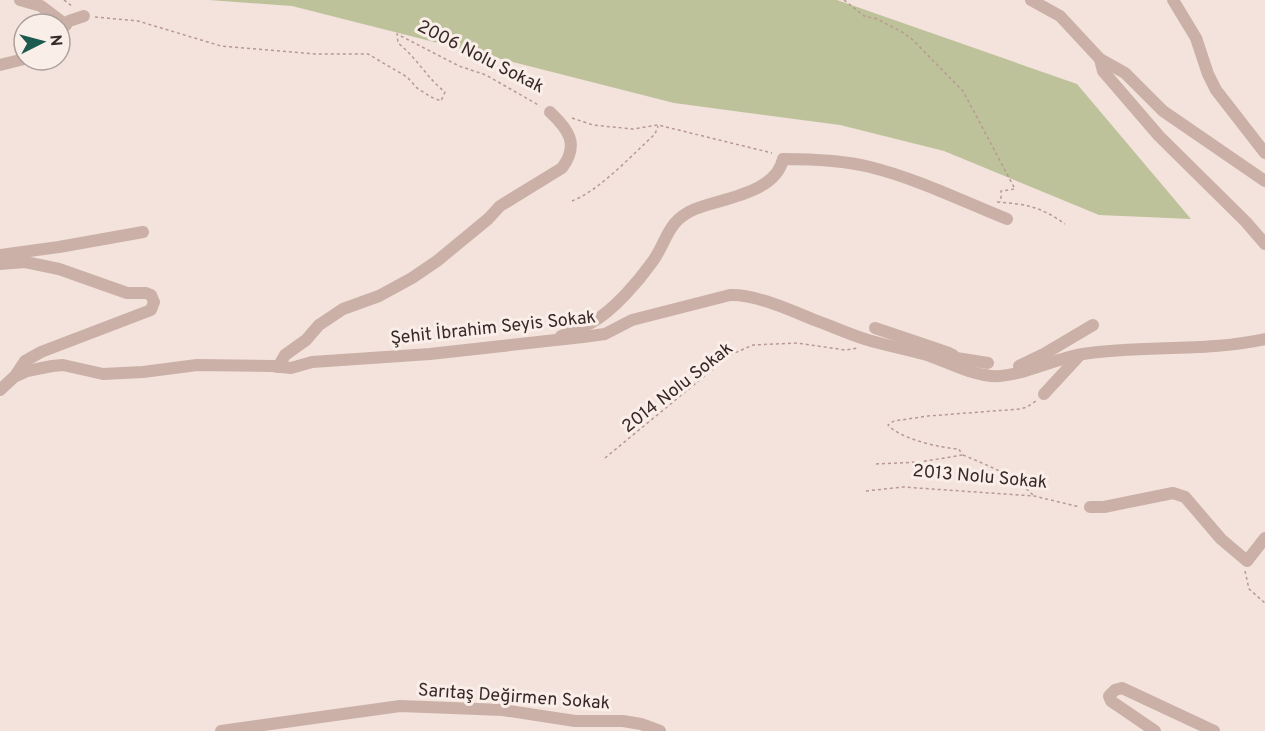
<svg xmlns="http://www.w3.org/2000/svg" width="1265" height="731" font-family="Overpass,sans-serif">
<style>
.green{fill:#bec29b}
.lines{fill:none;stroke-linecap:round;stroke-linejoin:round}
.path{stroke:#b79992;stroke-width:1.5;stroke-dasharray:3 3;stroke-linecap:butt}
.street{stroke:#cbb0a7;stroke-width:12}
.labels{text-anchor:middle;stroke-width:6;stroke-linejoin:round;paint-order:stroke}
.street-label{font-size:18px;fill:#382928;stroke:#faeee9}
</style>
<rect width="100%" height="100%" fill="#f3e3dc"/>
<!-- green -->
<path class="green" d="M209,0H837L1077,84L1191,219L1099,215L944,151L840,125L674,103L292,6Z"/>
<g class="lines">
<!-- path -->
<g class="path">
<path d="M64,0L73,7"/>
<path d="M844,0L864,16L877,19L902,32L913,40L953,81L963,91L1015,189L1001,191V202"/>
<path d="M95,17L138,21L221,46L315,54H368L407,77L417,88L431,97L441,101L445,92C427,78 416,57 398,43L397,34L459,66L486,75L540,106"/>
<path d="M572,118L593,125L633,129L658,125L772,153"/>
<path d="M572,201C600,190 632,155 655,134L658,126"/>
<path d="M997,202C1027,204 1041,207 1065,224"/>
<path d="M963,455C989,466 1014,475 1034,496"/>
<path d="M605,458L730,355L753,345L797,343L845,350L858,348"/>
<path d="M876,464L920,462L962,455L959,449C941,448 900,439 888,425L894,421L928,416L1020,409L1027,407L1036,401"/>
<path d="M866,491L903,487L1034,496L1080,507"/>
<path d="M1245,571L1249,589L1265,603"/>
</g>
<!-- street -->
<g class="street">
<path d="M20,0L41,6L66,25"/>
<path d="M1031,0L1060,16L1100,59L1125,73L1163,111L1265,181"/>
<path d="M1173,0L1196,38L1208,74L1216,90L1265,153"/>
<path d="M61,30L69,21L84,16"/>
<path d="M1100,59L1103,71L1159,136L1246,222L1265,244"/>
<path d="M0,65L24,59"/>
<path d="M0,255L59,247L143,232"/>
<path d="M0,264L25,262L59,269L127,293H146L151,295L154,302L151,310L41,352L25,361L15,376"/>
<path d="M875,328L949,353L953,355V364"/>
<path d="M561,336C571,332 581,328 591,323C613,311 638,282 653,261C668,239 667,221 695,209C723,198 776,193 783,159C812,159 842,160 870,167C918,179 962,201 1007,219"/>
<path d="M953,364L956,358L988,363"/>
<path d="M1019,366L1044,354L1093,325"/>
<path d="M278,367L285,355L306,340L319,325L343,309L379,296L412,278L437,261L488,219L500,206L562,168C580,144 568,129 550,112"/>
<path d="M0,390L14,377L27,371L52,366L63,365L103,374L143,372L197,365L272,366L291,368L312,362L430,354L583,337L605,334L632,320L730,295C756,294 792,311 817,321C834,327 851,335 868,340C888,346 910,350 930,356C950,363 969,374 991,376C1019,378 1055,358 1083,354C1144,345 1206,352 1265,339"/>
<path d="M1044,394L1080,355"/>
<path d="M1090,507H1104L1173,493L1185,497L1221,539L1247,561L1265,538"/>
<path d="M221,731L400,706L503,710L575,721H623L641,724L660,731"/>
<path d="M1155,731L1111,701L1109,696L1115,690L1122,688L1214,731"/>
</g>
</g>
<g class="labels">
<!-- street labels -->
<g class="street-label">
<text transform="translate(481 56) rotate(27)" y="6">2006 Nolu Sokak</text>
<text transform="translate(493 327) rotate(-6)" y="6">Şehit İbrahim Seyis Sokak</text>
<text transform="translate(677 387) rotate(-38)" y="6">2014 Nolu Sokak</text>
<text transform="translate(980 476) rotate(5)" y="6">2013 Nolu Sokak</text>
<text transform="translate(514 696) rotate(4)" y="6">Sarıtaş Değirmen Sokak</text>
</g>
</g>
<!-- north arrow -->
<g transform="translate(42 42) rotate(84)"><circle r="28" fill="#faeee9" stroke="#ac9f9c" stroke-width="1.5"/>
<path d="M0-4.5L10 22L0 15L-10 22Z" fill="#1c5a50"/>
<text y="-9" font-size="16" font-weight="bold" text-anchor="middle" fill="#382928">N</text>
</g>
</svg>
